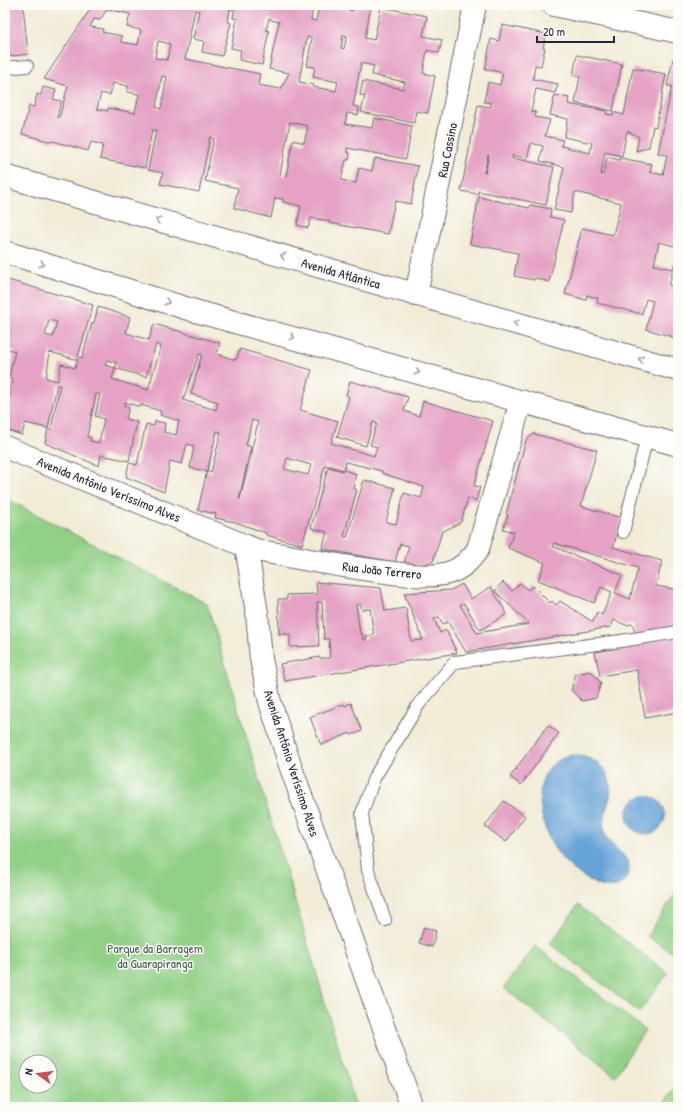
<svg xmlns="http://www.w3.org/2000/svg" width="683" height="1112" font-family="'Patrick Hand',sans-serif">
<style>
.green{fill:#91d086;stroke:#5a7960;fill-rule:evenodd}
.water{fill:#66a3d7;stroke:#446289}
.building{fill:#e5a2c5;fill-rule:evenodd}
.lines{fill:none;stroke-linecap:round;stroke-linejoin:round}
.service-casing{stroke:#6a6971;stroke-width:14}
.minor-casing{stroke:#6a6971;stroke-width:24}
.tertiary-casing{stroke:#6a6971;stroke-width:24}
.primary-casing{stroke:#6a6971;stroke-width:24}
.service{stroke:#fff;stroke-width:12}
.minor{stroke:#fff;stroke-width:22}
.tertiary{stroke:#fff;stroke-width:22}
.primary{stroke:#fff;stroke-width:22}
.oneway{stroke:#9c9ca7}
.labels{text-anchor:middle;stroke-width:3;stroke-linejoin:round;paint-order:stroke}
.street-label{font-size:13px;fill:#22223b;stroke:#fdfcf7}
.park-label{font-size:13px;fill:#495f55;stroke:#fdfcf7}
</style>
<rect width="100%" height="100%" fill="#fdfcf7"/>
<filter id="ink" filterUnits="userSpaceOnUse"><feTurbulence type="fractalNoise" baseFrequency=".025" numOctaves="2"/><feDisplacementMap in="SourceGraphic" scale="8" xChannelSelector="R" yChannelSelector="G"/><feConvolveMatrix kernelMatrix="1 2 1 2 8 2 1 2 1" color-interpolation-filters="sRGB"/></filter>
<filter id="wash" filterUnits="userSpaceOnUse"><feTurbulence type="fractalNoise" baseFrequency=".012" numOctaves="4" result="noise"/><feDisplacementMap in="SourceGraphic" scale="16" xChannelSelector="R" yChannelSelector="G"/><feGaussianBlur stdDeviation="0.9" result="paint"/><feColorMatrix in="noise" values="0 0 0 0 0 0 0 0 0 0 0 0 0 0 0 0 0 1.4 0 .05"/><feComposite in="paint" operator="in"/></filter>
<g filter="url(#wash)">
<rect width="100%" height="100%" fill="#f1ecd6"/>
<!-- green -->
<g class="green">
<path d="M5,498L207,604L356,1107H5ZM26,1062H50V1086H26Z"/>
<path d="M678,890V956L647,936Z"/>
<path d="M578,905L668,973L639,1012L550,944Z"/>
<path d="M535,946L645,1030L615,1076L504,988Z"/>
<path d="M678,1084V1107H661Z"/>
</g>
<!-- water -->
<g class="water">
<path d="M569,755C593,755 614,769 610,795C608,808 601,818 604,831C608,849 637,856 627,876C626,880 623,883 619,885C610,890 599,886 591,881C576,873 564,863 555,849C543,831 536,799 543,779C547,766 558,760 569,755Z"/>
<circle cx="646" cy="815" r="19"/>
</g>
<g id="blocks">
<!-- building -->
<g class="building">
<path d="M5,5H23L28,54L5,57Z"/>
<path d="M93,5H233L232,10L230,9L228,22L231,23L222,56L202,52L204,41L193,39L199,11L195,10L185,59L260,74L258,85L281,89L289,73L269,69L279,22L271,20V19L269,18L266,30L269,31L262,65L239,60L241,50L231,48L237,19L233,18L235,5H291L313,9L311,20L316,21L319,5L352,11L353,5H371L365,38L374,40L381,7L427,16L423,36L442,40L439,53L427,50L423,73L435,76L428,113L416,111L414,123L361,112L365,96L360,95L363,81L403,89L405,82L372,75L374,66L361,63L353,106L359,107L358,115L347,113L345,124L372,128L374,118L412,126L406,159L347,148V152L350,153L349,160H346L341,180L356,183L359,168L372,171L375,158L418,166L411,204L395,201L388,234L329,223V221L311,218L308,228L297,225L301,206L283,202V199L275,198L271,218L234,208L238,188L205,181L214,138L210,137L199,192L160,184L163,173L148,170L156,130H152L145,168L100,159L103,145L91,142L88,151L53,141L52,142L22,134L29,106L34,107L37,94L41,95L43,87L56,90L53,99L61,101L57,117L59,118L68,86L44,79ZM107,9L130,14L127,27L141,30L138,45L121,42L122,36L102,32L103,29L90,27L94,19L100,20ZM343,35L347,36L344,49L341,48ZM307,37L312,38L307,66L315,67L313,77L338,82L336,91L313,87L314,85L299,82ZM158,41L170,44L167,60L155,58ZM162,76L167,77L161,109L156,107ZM113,83L128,86L127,92L139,94L135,113L108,108V111L97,109L101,93L110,95ZM290,122L308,126L304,143L293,140L286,176L280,175Z"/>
<path d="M502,25L546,34L543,48H545L541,66L535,65L533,79L558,84L555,93L536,89L531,111L536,112L535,117L550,120L545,136L563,140L561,146L590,153L592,143L564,137L568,119L550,115L555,95L569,98L568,104L607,111L606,114L613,115V112L624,115L633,68L666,74L656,127L653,126L649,147L636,151L639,137L627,131L622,156L605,152L601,175H603L607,157L619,160L620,158L652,164L650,172L663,175L667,155L658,153L672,86H667L673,59L678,61V157H676L673,167L678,168V247L659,242L654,265L673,269L678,250V274L672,273L669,285L678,287V328L676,338L646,329L653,301L646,299L642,314L597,303L598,298L587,295L586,300L565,294L582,228L613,235L621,203L575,192L571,213L554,210L564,167L540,161L543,146L531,143L527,159L513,155L512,158L554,167L546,205L478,191V194L461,191L478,105L491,107V103L484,102L488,82L500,85L503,73L485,69L491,39L499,41ZM488,155H489L485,173H484Z"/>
<path d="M577,55L622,64L613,111L575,103L580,76L573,75Z"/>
<path d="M479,197L529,208L530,205L551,209L550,217L564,220L549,282L535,278L534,280L514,276L518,253L470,244Z"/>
<path d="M5,279L93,305L78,357L82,358L92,323H94L98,307L130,317L126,333L149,340L154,324L220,343L217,354L236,360L240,349L312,370L300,410L338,421L331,443L350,449L374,456L377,447L370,445L377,423L373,422L366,446L337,437L349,397L346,395L350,381L408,397L404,411L419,416L423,401L493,421L474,486L480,487L476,501L468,498L461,522L442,532L433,561L421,565L404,563L409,546L400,544L395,562L378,559L322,549L327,532L311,528L328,467L343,471L344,470L325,465L302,545L266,535V533L235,522L215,518L216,514L198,510L207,471L211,473L221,432L217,431L207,471L190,468L194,446L187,444L182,464L170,461L164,492L126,477L129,463L137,465L146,424L154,426L155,421L165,423L164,432L176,435L179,421L160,415L161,411L141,405L140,407L125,402L124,406L129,407L126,419L137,422L129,461L101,455L99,466L45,443L48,429L51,430L60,385H57L48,428L25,423L22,435L7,430L10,415L5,413V402L8,403L13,379L9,378L15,351L8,349L5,358ZM49,320L57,322L53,337L45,335ZM156,344L161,346L148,390L112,379L115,368L105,365L107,360L117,363L115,368L146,377ZM50,352L78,360L75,368L61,364L58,381L46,378ZM199,354H202L191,394L218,402L216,410L183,400ZM96,394H100L95,416L104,419L99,443L90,441L91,438L87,437ZM252,420L258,422L240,499H239L251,447L246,445ZM287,458L311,465L308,475L284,469ZM346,462L382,471V473L424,487L421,498L404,493L396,524L386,522L395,488L364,480L347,537L344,536L357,490L354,489L355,485H353L356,474L344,470Z"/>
<path d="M534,434L597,450L581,506L622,518L613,547L662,561L656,586L678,590V630L636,638L633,624L626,625L614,620L611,627L466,652L448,622L443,624L439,617L434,619L440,633L446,630L457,653L285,681L280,664L320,657V658H330L329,639H324L322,602H317L319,646L290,647V634H279L278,599H287V595L317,594L316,582L381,588L385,611L406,608L411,641L423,640L404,593L451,590L462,584L471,599L491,587L507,614L480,630L464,603L460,605L477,633L529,624L495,591L503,582L512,591L520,583L528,590L533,586L550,603L552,601L556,605L560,601L593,622L597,612L602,615L612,592L601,587L594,603L538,580L545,563L508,548L514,532L503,529L508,515L506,514L526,440ZM554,543L638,568L630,599L615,593L622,575L552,546ZM361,604L362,610L370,609L374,635L366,636L367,639L363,640L362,633L360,634L356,605Z"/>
<path d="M678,637V712L645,718L637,670L600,676L595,652Z"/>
<path d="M591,671L601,683L596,698L582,701L571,690L576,674Z"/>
<path d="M351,703L362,731L351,735L350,733L321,745L310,717L344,704L345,706Z"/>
<path d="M548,725L559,733L521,785L510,777Z"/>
<path d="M504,801L525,816L506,842L485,826Z"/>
<path d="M424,927L436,931L432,947L419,943Z"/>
</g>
</g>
</g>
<g filter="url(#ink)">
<use href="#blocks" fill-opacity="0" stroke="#6a6971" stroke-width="1"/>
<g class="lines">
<defs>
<g id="service">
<path d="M5,68L27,66"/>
<path d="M623,532L647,437"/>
<path d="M385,920L368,870L362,813L374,778L419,704L455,662L621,641L678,632"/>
</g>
<g id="minor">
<path d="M416,295L475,5"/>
<path d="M5,447L246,546L257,613L261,659L270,702L289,762L412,1107"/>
<path d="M246,546L256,550C294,557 332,565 371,570C394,573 434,581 456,570C465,565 472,558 478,549L521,401"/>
</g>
<path id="tertiary" d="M554,5L678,32"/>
<g id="primary">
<path d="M5,176L678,370"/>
<path d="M5,252L195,311L678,445"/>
</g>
</defs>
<!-- service casing -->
<use href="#service" class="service-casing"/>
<!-- minor casing -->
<use href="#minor" class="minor-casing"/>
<!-- tertiary casing -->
<use href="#tertiary" class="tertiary-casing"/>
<!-- primary casing -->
<use href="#primary" class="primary-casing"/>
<!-- service -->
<use href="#service" class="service"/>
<!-- minor -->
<use href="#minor" class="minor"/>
<!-- tertiary -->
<use href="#tertiary" class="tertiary"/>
<!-- primary -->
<use href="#primary" class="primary"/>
</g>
<!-- one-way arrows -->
<defs><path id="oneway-chevron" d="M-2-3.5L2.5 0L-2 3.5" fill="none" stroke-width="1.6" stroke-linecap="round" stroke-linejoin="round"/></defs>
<g class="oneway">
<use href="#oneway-chevron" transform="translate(158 220) rotate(-164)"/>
<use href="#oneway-chevron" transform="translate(283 256) rotate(-164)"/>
<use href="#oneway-chevron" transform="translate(42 264) rotate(17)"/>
<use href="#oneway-chevron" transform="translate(167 302) rotate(17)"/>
<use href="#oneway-chevron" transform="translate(516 323) rotate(-164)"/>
<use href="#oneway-chevron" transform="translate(292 337) rotate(16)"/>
<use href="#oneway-chevron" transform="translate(641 359) rotate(-164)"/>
<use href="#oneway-chevron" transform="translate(417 372) rotate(16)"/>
</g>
</g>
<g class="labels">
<!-- street labels -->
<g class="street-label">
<text transform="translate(447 150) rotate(-79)" y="5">Rua Cassino</text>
<text transform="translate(341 273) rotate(16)" y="5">Avenida Atlântica</text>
<text transform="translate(109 489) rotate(22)" y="5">Avenida Antônio Veríssimo Alves</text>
<text transform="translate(382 570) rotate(6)" y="5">Rua João Terrero</text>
<text transform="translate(292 763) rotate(72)" y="5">Avenida Antônio Veríssimo Alves</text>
</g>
<!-- park labels -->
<g class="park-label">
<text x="155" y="953">Parque da Barragem<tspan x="155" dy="15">da Guarapiranga</tspan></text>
</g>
</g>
<!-- margin -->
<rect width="683" height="1112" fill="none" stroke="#fdfcf7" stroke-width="20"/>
<!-- north arrow -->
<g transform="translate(38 1074) rotate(284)"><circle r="19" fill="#fdfcf7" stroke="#a5a5ac"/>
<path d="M0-3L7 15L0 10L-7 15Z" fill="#d1495b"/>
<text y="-6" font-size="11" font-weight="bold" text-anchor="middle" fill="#22223b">N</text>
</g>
<!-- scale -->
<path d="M537 36v6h77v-6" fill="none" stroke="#22223b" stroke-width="2"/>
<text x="543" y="36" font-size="12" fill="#22223b" stroke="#fdfcf7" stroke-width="3" paint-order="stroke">20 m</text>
</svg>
